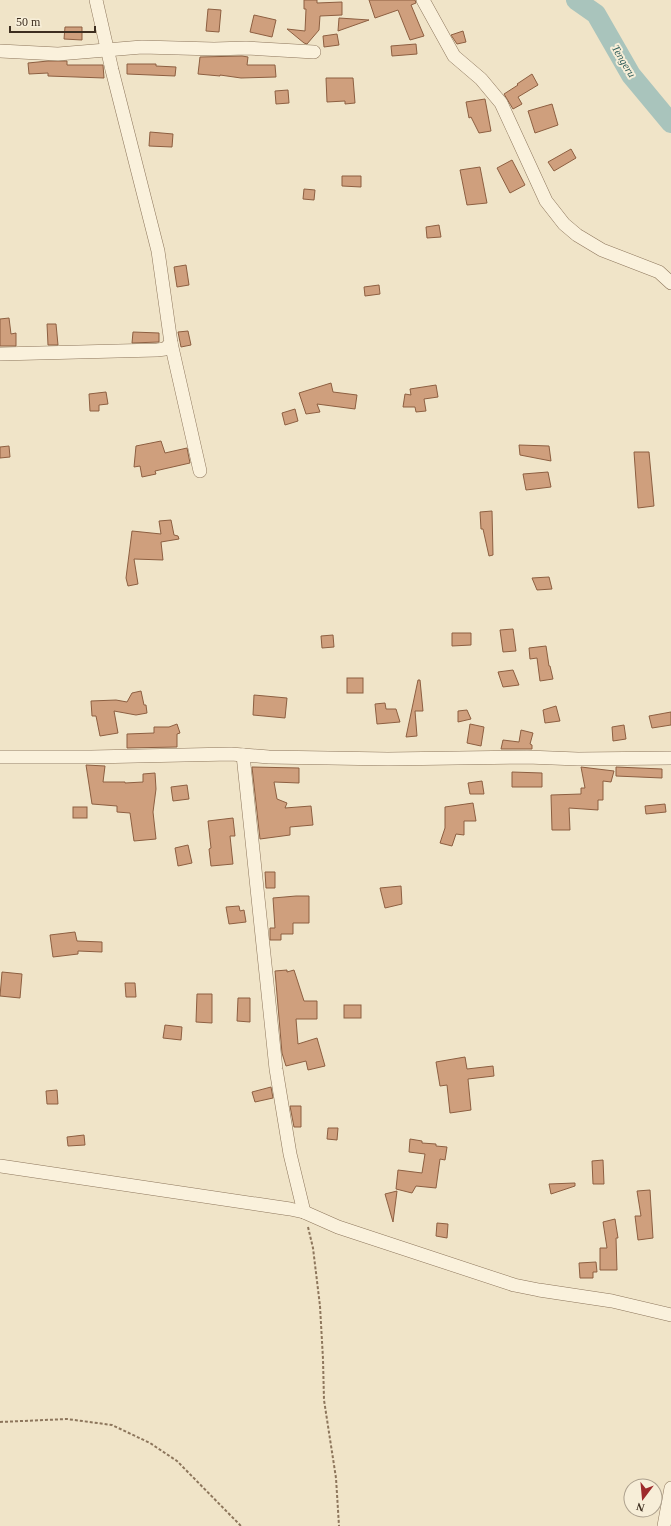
<svg xmlns="http://www.w3.org/2000/svg" width="671" height="1526" font-family="'Times New Roman',serif">
<style>
.lines{fill:none;stroke-linecap:round;stroke-linejoin:round}
.river{stroke:#a9c4bc;stroke-width:20}
.building{fill:#cf9f7d;stroke:#8d5f41}
.minor-casing{stroke:#8d765c;stroke-width:14}
.path{stroke:#8d765c;stroke-width:2;stroke-dasharray:3 2;stroke-linecap:butt}
.minor{stroke:#faf1dc;stroke-width:13}
.labels{text-anchor:middle;stroke-width:4;stroke-linejoin:round;paint-order:stroke}
.water-label{font-size:11px;font-style:italic;fill:#2f5d5a;stroke:#f7eed8}
</style>
<rect width="100%" height="100%" fill="#f0e4c8"/>
<g class="lines">
<!-- river -->
<path class="river" d="M576,0L596,14L631,75L671,123"/>
</g>
<!-- building -->
<g class="building">
<path d="M304,0H317V3L342,2V15L320,16L319,30L307,44L304,43L287,29L305,31L306,9H304Z"/>
<path d="M369,0H415L416,3L411,5L424,36L410,40L398,10L375,18Z"/>
<path d="M208,9L221,10L219,32L206,31Z"/>
<path d="M254,15L276,20L272,37L250,32Z"/>
<path d="M339,18L369,20L338,31Z"/>
<path d="M65,27H82V40L64,39Z"/>
<path d="M463,31L466,42L457,44L451,35Z"/>
<path d="M337,34L339,45L324,47L323,36Z"/>
<path d="M416,44L417,54L392,56L391,46Z"/>
<path d="M242,56L248,57L247,65H275L276,77L241,78L220,75V76L198,74L200,57Z"/>
<path d="M48,61H67V65H103L104,78L48,76V73L29,74L28,63Z"/>
<path d="M127,64H156V66L176,67L175,76L127,74Z"/>
<path d="M532,74L538,85L518,97L522,104L513,109L504,94L518,85L517,84Z"/>
<path d="M326,78H353L355,103L345,104V101L327,102Z"/>
<path d="M288,90L289,103L276,104L275,91Z"/>
<path d="M485,99L491,131L479,133L471,117L469,118L466,102Z"/>
<path d="M552,104L558,125L535,133L528,111Z"/>
<path d="M150,132L173,134L172,147L149,146Z"/>
<path d="M571,149L576,158L554,171L548,162Z"/>
<path d="M512,160L525,185L510,193L497,168Z"/>
<path d="M480,167L487,203L467,205L460,170Z"/>
<path d="M342,176H361V187L342,186Z"/>
<path d="M304,189L315,190L314,200L303,199Z"/>
<path d="M439,225L441,237L427,238L426,227Z"/>
<path d="M186,265L189,285L177,287L174,267Z"/>
<path d="M379,285L380,294L365,296L364,287Z"/>
<path d="M9,318L11,334L16,333V346H0V319Z"/>
<path d="M47,324H56L58,345H48Z"/>
<path d="M188,331L191,345L181,347L178,332Z"/>
<path d="M133,332L159,333V342L132,343Z"/>
<path d="M331,383L333,392L357,395L355,409L317,404L320,412L306,414L299,393Z"/>
<path d="M436,385L438,397L424,399L426,411L416,412L415,407H403L405,394L411,395L410,389Z"/>
<path d="M106,392L108,404L99,405V411H90L89,394Z"/>
<path d="M295,409L298,421L285,425L282,413Z"/>
<path d="M161,441L165,453L187,448L190,463L155,471L156,474L142,477L140,466L134,467L136,446Z"/>
<path d="M519,445L549,446L551,461L520,455Z"/>
<path d="M9,446L10,457L0,458V447Z"/>
<path d="M634,452H649L654,506L638,508Z"/>
<path d="M548,472L551,487L526,490L523,474Z"/>
<path d="M492,511L493,555L489,556L483,529H481L480,512Z"/>
<path d="M171,520L174,535L178,536L179,539L161,542L163,560L134,559L138,584L128,586L126,578L132,531L161,534L159,521Z"/>
<path d="M549,577L552,589L537,590L532,578Z"/>
<path d="M513,629L516,651L503,652L500,630Z"/>
<path d="M452,633H471V645L452,646Z"/>
<path d="M333,635L334,647L322,648L321,636Z"/>
<path d="M546,646L549,666H550L553,679L540,681L537,658L530,659L529,648Z"/>
<path d="M513,670L519,685L503,687L498,672Z"/>
<rect x="347" y="678" width="16" height="15"/>
<path d="M418,680H420L423,711H415L417,736L406,737Z"/>
<path d="M141,691L144,705H146L147,713L136,715L114,711L118,733L100,736L96,716H92L91,701L116,700L127,702L132,693Z"/>
<path d="M254,695L287,698L285,718L253,715Z"/>
<path d="M385,703L386,709H396L400,722L377,724L375,704Z"/>
<path d="M556,706L560,721L545,723L543,710Z"/>
<path d="M467,710L471,719L458,722V711Z"/>
<path d="M671,712V725L652,728L649,716Z"/>
<path d="M177,724L180,733L177,734V747L127,748V734L154,733V727H169Z"/>
<path d="M470,724L484,727L481,746L467,743Z"/>
<path d="M624,725L626,739L613,741L612,727Z"/>
<path d="M521,730L533,733L530,744L532,745V749H501L503,740L519,742Z"/>
<path d="M86,765L105,766L103,782H125V783L143,782V774L155,773L156,789L153,812L156,839L134,841L130,813L117,812V806L92,804Z"/>
<path d="M252,767L299,768V783L274,782L277,799L287,803L285,808L311,806L313,825L290,827V835L260,839Z"/>
<path d="M581,767L614,771L611,782L603,781V800H598V810L569,808L570,830H552L551,795L581,794V788H585Z"/>
<path d="M616,767L662,769V778L616,776Z"/>
<path d="M512,772L542,773V787H512Z"/>
<path d="M482,781L484,794H470L468,783Z"/>
<path d="M187,785L189,799L173,801L171,787Z"/>
<path d="M473,803L476,821H464V835L456,834L452,846L440,843L445,828V807Z"/>
<path d="M665,804L666,812L646,814L645,806Z"/>
<rect x="73" y="807" width="14" height="11"/>
<path d="M233,818L235,836H230L233,864L211,866L209,849L211,848L208,821Z"/>
<path d="M188,845L192,863L178,866L175,848Z"/>
<path d="M265,872H275V888H266Z"/>
<path d="M401,886L402,904L385,908L380,888Z"/>
<path d="M296,896H309V923H293V934H281V940H270V928H275L273,898Z"/>
<path d="M239,906L240,911L244,910L246,922L229,924L226,907Z"/>
<path d="M75,932L77,941L102,942V952L78,951V954L53,957L50,935Z"/>
<path d="M287,970V972L294,970L304,1001H317V1019H296L298,1044L317,1038L325,1066L308,1070L306,1061L286,1066L282,1053L275,971Z"/>
<path d="M2,972L22,974L20,998L0,996Z"/>
<path d="M125,983H135L136,997H126Z"/>
<path d="M197,994H212V1023L196,1022Z"/>
<path d="M238,998H250V1022L237,1021Z"/>
<rect x="344" y="1005" width="17" height="13"/>
<path d="M165,1025L182,1027L181,1040L163,1038Z"/>
<path d="M465,1057L467,1069L493,1066L494,1076L468,1079L471,1110L450,1113L447,1085L440,1086L436,1062Z"/>
<path d="M271,1087L273,1098L255,1102L252,1092Z"/>
<path d="M57,1090L58,1104H47L46,1091Z"/>
<path d="M290,1106H301V1127H294Z"/>
<path d="M328,1128H338L337,1140L327,1139Z"/>
<path d="M84,1135L85,1145L68,1146L67,1137Z"/>
<path d="M410,1139L422,1141V1143L436,1144V1146L447,1147L445,1160L440,1159L436,1188L416,1186L412,1193L396,1189L398,1170L422,1173L425,1154L409,1152Z"/>
<path d="M603,1160L604,1184H593L592,1161Z"/>
<path d="M575,1183V1186L551,1194L549,1184Z"/>
<path d="M650,1190L653,1238L638,1240L635,1216H641L637,1191Z"/>
<path d="M397,1191L393,1222L385,1194Z"/>
<path d="M615,1219L618,1238H616L617,1270H600V1248H607L603,1222Z"/>
<path d="M437,1223L448,1224L447,1238L436,1236Z"/>
<path d="M596,1262L597,1272H593V1278H580L579,1263Z"/>
</g>
<g class="lines">
<defs>
<g id="minor">
<path d="M423,0L454,56L481,79L501,103L546,201L564,224L577,235L602,250L659,272L671,283"/>
<path d="M0,51L58,54L142,47L214,49L246,48L314,52"/>
<path d="M171,343L200,471"/>
<path d="M0,354L157,350L165,349L171,343L158,251L112,70L96,0"/>
<path d="M243,755L276,1069L290,1154L304,1212"/>
<path d="M0,757H91L231,754L269,757L388,759L527,757L578,759L671,758"/>
<path d="M0,1166L290,1209L304,1212L338,1227L514,1285L539,1290L612,1301L671,1315"/>
<path d="M664,1526L671,1488"/>
</g>
</defs>
<!-- minor casing -->
<use href="#minor" class="minor-casing"/>
<!-- path -->
<g class="path">
<path d="M308,1227L313,1248L320,1306L323,1359L324,1400L336,1478L339,1526"/>
<path d="M0,1422L67,1419L112,1425L150,1443L177,1461L241,1526"/>
</g>
<!-- minor -->
<use href="#minor" class="minor"/>
</g>
<g class="labels">
<!-- water labels -->
<g class="water-label">
<text transform="translate(624 61) rotate(59)" y="4">Tengeru</text>
</g>
</g>
<!-- north arrow -->
<g transform="translate(643 1498) rotate(196)"><circle r="19" fill="#f7eed8" stroke="#ada18e"/>
<path d="M0-3L7 15L0 10L-7 15Z" fill="#9e2a2b"/>
<text y="-6" font-size="11" font-weight="bold" text-anchor="middle" fill="#3d2e20">N</text>
</g>
<!-- scale -->
<path d="M10 26v6h85v-6" fill="none" stroke="#3d2e20" stroke-width="2"/>
<text x="16" y="26" font-size="12" fill="#3d2e20" stroke="#f7eed8" stroke-width="3" paint-order="stroke">50 m</text>
</svg>
